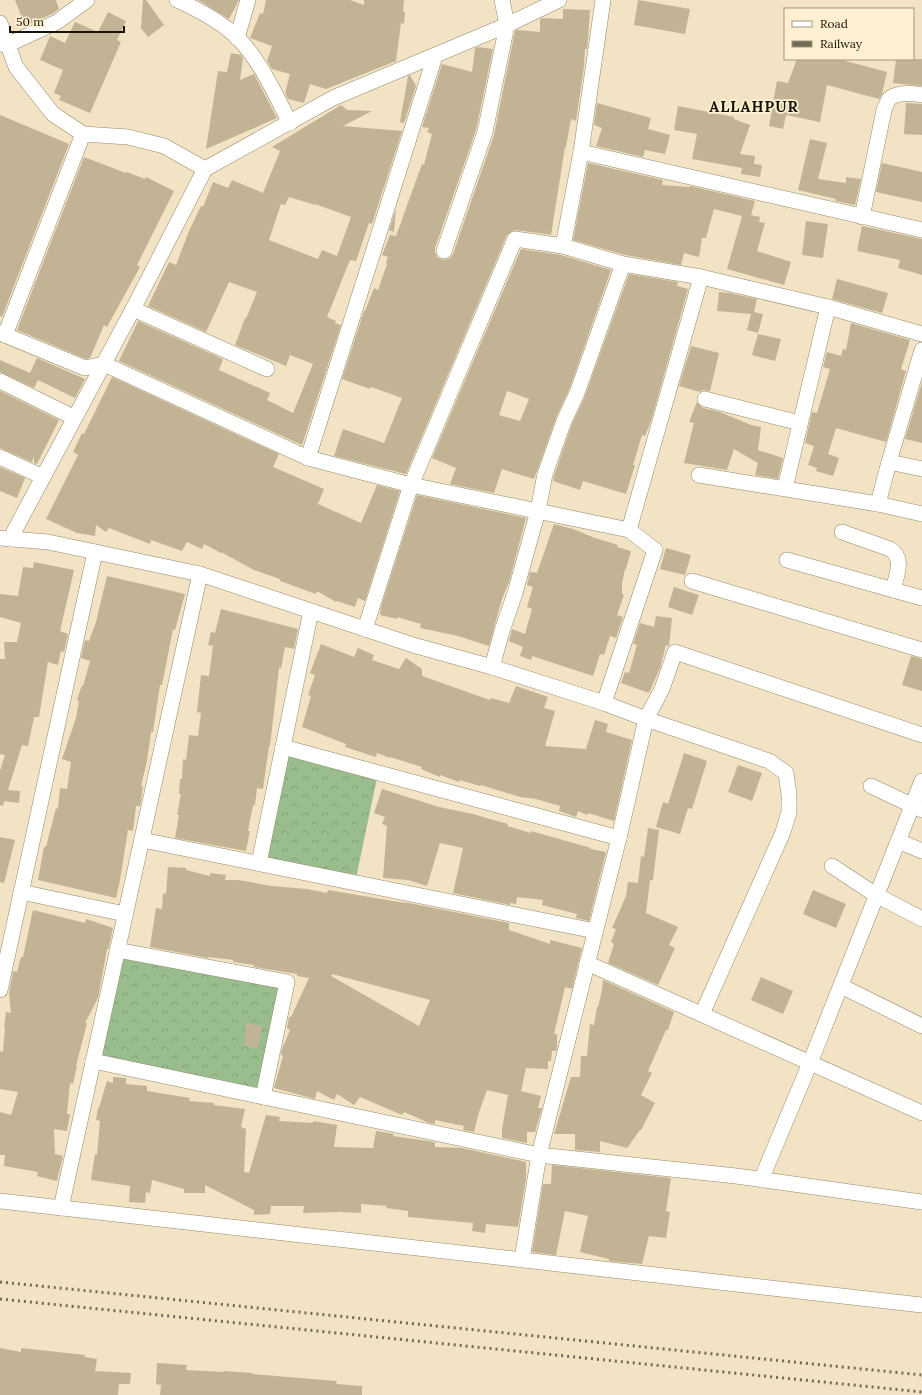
<svg xmlns="http://www.w3.org/2000/svg" width="922" height="1395" font-family="Lora,serif">
<style>
.forest{fill:url(#forest-crowns)}
.building{fill:#c1b394;fill-rule:evenodd}
.lines{fill:none;stroke-linecap:round;stroke-linejoin:round}
.street-casing{stroke:#96896b;stroke-width:16}
.street{stroke:#fff;stroke-width:15}
.rail{stroke:#726a55;stroke-width:3;stroke-dasharray:2 4;stroke-linecap:butt}
.labels{text-anchor:middle;stroke-width:3.5;stroke-linejoin:round;paint-order:stroke}
.district-label{font-size:15px;font-weight:bold;letter-spacing:1px;fill:#181408;stroke:#fef0d0}
</style>
<defs>
<pattern id="forest-crowns" width="20" height="18" patternUnits="userSpaceOnUse"><rect width="20" height="18" fill="#9abd8e"/><path d="M2 6a3 3 0 1 1 6 0M12 15a3 3 0 1 1 6 0" fill="none" stroke="#84a279"/></pattern>
</defs>
<rect width="100%" height="100%" fill="#f1e3c3"/>
<!-- forest -->
<g class="forest">
<path d="M283,747L378,773L355,883L259,863Z"/>
<path d="M117,950L287,982L263,1097L93,1061Z"/>
</g>
<!-- building -->
<g class="building">
<path d="M15,0H56L59,9L52,14L25,26Z"/>
<path d="M143,0H146L164,25L148,37L141,28Z"/>
<path d="M198,0H239L229,19Z"/>
<path d="M266,0H350L364,5V0H404L403,11L405,12L404,24L401,23L396,61L326,89L310,84L304,103L288,99L285,93L290,74L272,69L267,61L272,46L250,38L260,13L263,14Z"/>
<path d="M638,0L690,9L685,34L634,25Z"/>
<path d="M563,9L590,10L588,39L587,49H585L584,66L576,121L571,119L566,147H565L551,235H553L516,230L512,231L507,235L406,474L334,456L343,429L384,443L402,398L371,387L370,389L342,379L364,311H365L374,288L378,290L387,264L386,263L388,257L382,255L390,235L396,236L422,164L424,165L432,134L427,132L429,128L422,127L442,64L472,72L475,48L477,47L493,49L476,130L435,248V252L437,257L441,259L445,260L450,258L453,254L494,135L515,31L517,30L540,32V19L543,18L563,19Z"/>
<path d="M108,12L126,21L117,40L121,42L90,113L59,100L61,96L54,93L63,70L40,60L50,36L65,43L75,22L98,32Z"/>
<path d="M231,53L241,55L243,58L240,80L254,74L277,118L206,149L218,71L227,72Z"/>
<path d="M797,59H838L887,72L882,94L879,99L827,85L820,122L786,115L783,129L769,126L777,81L788,83Z"/>
<path d="M896,59H922V86L893,83Z"/>
<path d="M410,75L416,86L404,123L400,122L408,76Z"/>
<path d="M597,103L651,118L648,129L670,135L665,154L645,150L643,157L596,146L602,128L594,125Z"/>
<path d="M906,103L922,104V135L904,134Z"/>
<path d="M341,105L347,110L372,111L343,126L402,131L372,224L369,223L356,261L350,260L327,317L336,321L335,323L341,325L302,445L119,361L138,321L223,359L219,370L270,393L267,400L293,413L313,364L290,355L286,366L235,345L245,318L246,319L257,292L229,282L206,332L148,306L169,262L176,265L189,231L201,206L203,207L213,182L228,188L232,180L263,193L280,151L272,147ZM289,197L315,205V204L351,217L337,256L322,250L318,259L269,240L281,204L285,205Z"/>
<path d="M678,106L734,117V119L750,125L740,154L755,156L754,164L762,165L760,177L741,174L742,168L692,159L697,134L674,130Z"/>
<path d="M0,115L69,144L2,317L0,316Z"/>
<path d="M810,139L827,143L818,179L846,183V177L861,179L855,205L835,201L836,199L798,190Z"/>
<path d="M84,157L126,173L127,172L145,179L146,177L174,191L137,265L140,267L107,327L104,325L90,358L86,359L17,330Z"/>
<path d="M588,163L663,180L662,185L689,187L690,186L755,201L751,215L760,217L759,222L765,223L757,251L791,262L784,285L727,269L742,216L714,209L706,238H702L699,257L684,253L681,265L625,255L573,240Z"/>
<path d="M882,163L922,172V202L876,192Z"/>
<path d="M396,209L394,232L389,230Z"/>
<path d="M806,221L828,224L823,258L802,255Z"/>
<path d="M862,226L922,239V275L898,268L900,260L857,251Z"/>
<path d="M521,249L561,255L611,270L569,390L556,418L534,479L502,469L494,493L450,484L456,468L432,458ZM507,391L529,399L520,421L499,415Z"/>
<path d="M629,274L678,282L677,286L688,289L651,421L645,436L642,435L633,465H635L626,494L583,481L580,490L553,481L554,476L572,424L585,396Z"/>
<path d="M837,279L888,293L882,313L832,299Z"/>
<path d="M719,292L730,293L757,299L754,312L763,314L758,333L747,330L751,314L717,311Z"/>
<path d="M851,323L910,340L901,369L906,371L886,442L836,428L828,454L839,458L833,476L816,471L817,468L808,465L814,446L805,443L812,412L817,413L830,369L823,367L827,352L841,356L843,349L846,350Z"/>
<path d="M758,334L781,339L775,361L752,355Z"/>
<path d="M691,346L719,353L710,391L703,390L700,392L679,386Z"/>
<path d="M37,358L85,379L75,398L38,380L34,388L0,372V360L30,373Z"/>
<path d="M112,377L279,454L273,467L324,489L318,504L361,523L377,485L400,491L365,601L358,598L355,607L337,601L336,602L317,591L316,594L280,581V579L254,570L221,552V553L204,544L202,549L187,542L182,551L151,540L150,544L109,528L106,532L96,525L95,536L77,533L46,519L78,455L73,452L82,433L84,434Z"/>
<path d="M922,382V443L905,439Z"/>
<path d="M0,391L59,420L37,464L34,463V456L32,462L0,448Z"/>
<path d="M697,402L703,408L720,412L751,425L761,427L758,450L783,458L778,479L755,475L758,463L734,449L727,470L684,463L694,423L689,422Z"/>
<path d="M0,467L25,478L17,498L0,491Z"/>
<path d="M417,495L526,518L509,582L502,599L489,646L458,636L420,628L421,624L397,617V619L380,615L381,607Z"/>
<path d="M554,524L573,529L595,538L618,545L617,547L631,551L626,569H625L622,584V594L624,595L617,615L623,617L616,638L610,636L604,655L600,654L593,676L532,656L531,660L520,656L523,647L509,641L512,629L525,634L532,609L527,607L533,587L527,585L530,572L537,573Z"/>
<path d="M666,548L691,555L685,575L660,569Z"/>
<path d="M34,562L74,570L60,631L68,634L64,652L61,651L58,665L48,662L39,717H34L28,746L22,745L8,790L20,791L19,803L4,801L3,806L0,805V771L5,755L0,754V659H5L4,642H17L21,623L0,617V594L18,596L23,567L33,568Z"/>
<path d="M107,576L185,594L175,630L173,629L162,685H160L153,732H151L147,761L141,786H143L141,802L140,806H136L133,831L128,830L120,880L116,898L38,880L44,847H46L56,808L58,809L60,788L67,789L71,762L62,759L76,718L79,701L77,700L82,685L83,686L90,661L81,658L85,640L89,641L96,622Z"/>
<path d="M674,587L699,595L692,615L668,607Z"/>
<path d="M221,609L298,629L294,649L285,647L281,668H279L270,746H269L263,789L257,788L255,805H253L248,831H250L246,851L175,838L179,815H177L181,794H179L180,779H182L183,759L186,760L189,735L198,736L201,713L197,712L201,675L209,676L213,646L208,645L211,632L215,633Z"/>
<path d="M656,616L672,618L669,646L666,645L660,668L649,693L621,683L625,672L629,673L637,645L633,644L640,623L654,627Z"/>
<path d="M321,644L354,657L358,648L374,655L372,660L399,669L406,658L422,669V676L490,700L491,698L509,703L516,686L548,697L544,708L555,711L545,746L586,749L595,720L608,724L606,732L632,740L614,821L588,813L587,815L578,811L576,817L559,811L560,806L536,799L520,797L481,785L480,786L460,780L459,782L440,775V777L421,769L422,767L390,757V758L377,753L376,757L345,747L346,744L302,727L311,696L308,695L315,675L310,673Z"/>
<path d="M911,656L922,659V691L902,685Z"/>
<path d="M684,753L707,761L692,809L688,808L680,834L656,827L663,802L668,804Z"/>
<path d="M738,765L762,773L752,801L728,792Z"/>
<path d="M382,789L439,807L473,814L497,821L508,824L507,826L531,833V831L591,848L590,849L606,852L589,921L576,918L577,914L542,905L543,900L517,897L516,904L510,903V905L453,893L463,848L440,843L427,886L408,880L383,878L387,826L382,824L385,817L374,813Z"/>
<path d="M648,828L659,830L653,880H650L646,913L678,927L669,945L675,948L658,985L608,963L614,944L611,942L616,929L612,928L626,896L628,882L638,883L641,856L644,857Z"/>
<path d="M0,837L15,840L4,883L0,882Z"/>
<path d="M168,867L186,868V870L210,876V873L226,875L225,880H239L271,886L307,889L327,893L328,890L399,902L409,903L509,923V930L550,944V940L582,948L572,989L565,987L554,1034H557V1048L556,1051H552L551,1061H548V1069L526,1068L521,1091L541,1096L538,1108H542L535,1132H527V1143L502,1138V1129L508,1095L487,1090L479,1112L474,1132L463,1130L464,1126L435,1120V1124L429,1123L404,1112L402,1115L360,1097L354,1105L337,1094L334,1100L317,1091L315,1099L274,1088L283,1056L281,1055L282,1049L290,1030L287,1028L289,1017H291L309,978L297,976V974L254,967V965L233,962V960L208,957V958L150,947L156,908L162,909L163,893L166,894ZM332,974L430,1000L419,1026L331,976Z"/>
<path d="M813,890L846,904L836,928L803,914Z"/>
<path d="M33,910L85,923L86,919L113,928L109,946L108,949H107L98,998L85,1023H87L76,1066H77L73,1084L70,1083L67,1114H70L67,1131L54,1129L55,1154L63,1156L57,1181L37,1176L38,1172L4,1166L5,1155H0V1112L11,1115L18,1092L0,1089V1051L3,1052L5,1027H4L6,1012L11,1013L9,993L13,971L17,972L21,957H23Z"/>
<path d="M761,977L793,991L783,1014L751,1000Z"/>
<path d="M603,980L674,1012L668,1030H666L648,1071L652,1073L641,1095L655,1103L641,1130H640L627,1148L600,1141V1152L575,1150V1134H554L571,1077H580L581,1056H587L590,1024L594,1025L597,1007H598L602,990Z"/>
<path d="M246,1023L262,1026L258,1048L244,1046Z"/>
<path d="M113,1077L126,1078V1084L147,1086V1091L190,1098L189,1101L214,1103V1105L245,1109L241,1127L246,1129L244,1172L249,1173L266,1115L280,1117L279,1121L313,1123V1121L337,1125L334,1147L373,1148L376,1131L394,1134L393,1136L435,1142V1147L462,1148L526,1162V1179L518,1227L486,1224L485,1233L472,1231L473,1223L408,1217V1211L386,1208L387,1206L361,1204V1213L340,1212L303,1213L304,1206H271L270,1214L254,1215V1210L205,1185V1193H184V1189L152,1180L150,1193L146,1192L145,1203L129,1202L130,1186L91,1180L95,1154L97,1155L100,1121L96,1120L98,1108H99L107,1081L113,1083Z"/>
<path d="M552,1165L671,1178L666,1211L670,1212L666,1238L649,1236L642,1264L609,1261V1259L580,1252L588,1216L565,1211L556,1255L532,1252L543,1184H551Z"/>
<path d="M0,1348L21,1352V1348L85,1355V1357L97,1359L95,1371L131,1373L130,1384H119L118,1395H0Z"/>
<path d="M157,1363L187,1365L186,1370L224,1372V1371L252,1373V1374L337,1381L336,1384L362,1386V1395H160L161,1385L156,1384Z"/>
</g>
<g class="lines">
<defs>
<g id="street">
<path d="M177,0C197,9 220,21 237,37C260,60 275,94 290,123"/>
<path d="M0,23L16,67L53,114L83,134L128,137L164,146L205,169L333,98L507,25L559,0"/>
<path d="M237,38L248,0"/>
<path d="M0,44L7,45L57,22L87,0"/>
<path d="M581,152L922,230"/>
<path d="M862,217L884,110C886,106 887,101 890,98C899,92 912,93 922,95"/>
<path d="M563,246L581,152L603,0"/>
<path d="M444,251L485,132L507,25L502,0"/>
<path d="M133,309L267,369"/>
<path d="M0,333L85,368L104,364L308,458L411,485L629,530L655,550L604,703"/>
<path d="M5,335L83,134"/>
<path d="M922,350L889,462L922,469"/>
<path d="M0,381L75,418"/>
<path d="M705,399L800,423"/>
<path d="M0,457L43,477"/>
<path d="M308,458L435,56"/>
<path d="M889,462L878,504L922,514"/>
<path d="M699,475L878,504"/>
<path d="M785,488L828,307"/>
<path d="M629,530L701,277"/>
<path d="M842,532L890,549C905,558 896,576 893,590"/>
<path d="M0,538L48,542L200,574L413,645L492,667L604,703L646,719L769,761L786,773L789,795V812L783,832L702,1014"/>
<path d="M10,539L133,309L205,169"/>
<path d="M787,560L922,598"/>
<path d="M692,581L922,650"/>
<path d="M365,629L411,485L515,239L563,246L623,264L701,277L828,307L922,334"/>
<path d="M492,667L502,631L515,593L538,511L545,474L564,421L577,393L623,264"/>
<path d="M283,747L619,838"/>
<path d="M871,786L922,810"/>
<path d="M142,840L595,931"/>
<path d="M898,841L922,851"/>
<path d="M259,863L311,611"/>
<path d="M832,866L876,895L922,919"/>
<path d="M21,892L125,914"/>
<path d="M117,950L287,982L263,1097"/>
<path d="M587,963L922,1113"/>
<path d="M841,986L922,1026"/>
<path d="M0,990L95,552"/>
<path d="M93,1061L539,1155L736,1176L922,1202"/>
<path d="M761,1180L810,1063L922,781"/>
<path d="M0,1201L922,1305"/>
<path d="M61,1208L200,574"/>
<path d="M522,1259L539,1155L619,838L646,719L662,689L675,652L922,735"/>
</g>
</defs>
<!-- street casing -->
<use href="#street" class="street-casing"/>
<!-- street -->
<use href="#street" class="street"/>
<!-- rail -->
<g class="rail">
<path d="M0,1282L922,1375"/>
<path d="M0,1299L922,1392"/>
</g>
</g>
<g class="labels">
<!-- district labels -->
<g class="district-label">
<text x="754" y="112">ALLAHPUR</text>
</g>
</g>
<!-- legend -->
<rect x="784" y="8" width="130" height="52" fill="#fef0d0" stroke="#a29880"/>
<rect x="792" y="21" width="20" height="6" fill="#ffffff" stroke="#a29880"/>
<text x="820" y="28" font-size="12" fill="#181408">Road</text>
<rect x="792" y="41" width="20" height="6" fill="#726a55" stroke="#a29880"/>
<text x="820" y="48" font-size="12" fill="#181408">Railway</text>
<!-- scale -->
<path d="M10 26v6h114v-6" fill="none" stroke="#181408" stroke-width="2"/>
<text x="16" y="26" font-size="12" fill="#181408" stroke="#fef0d0" stroke-width="3" paint-order="stroke">50 m</text>
</svg>
